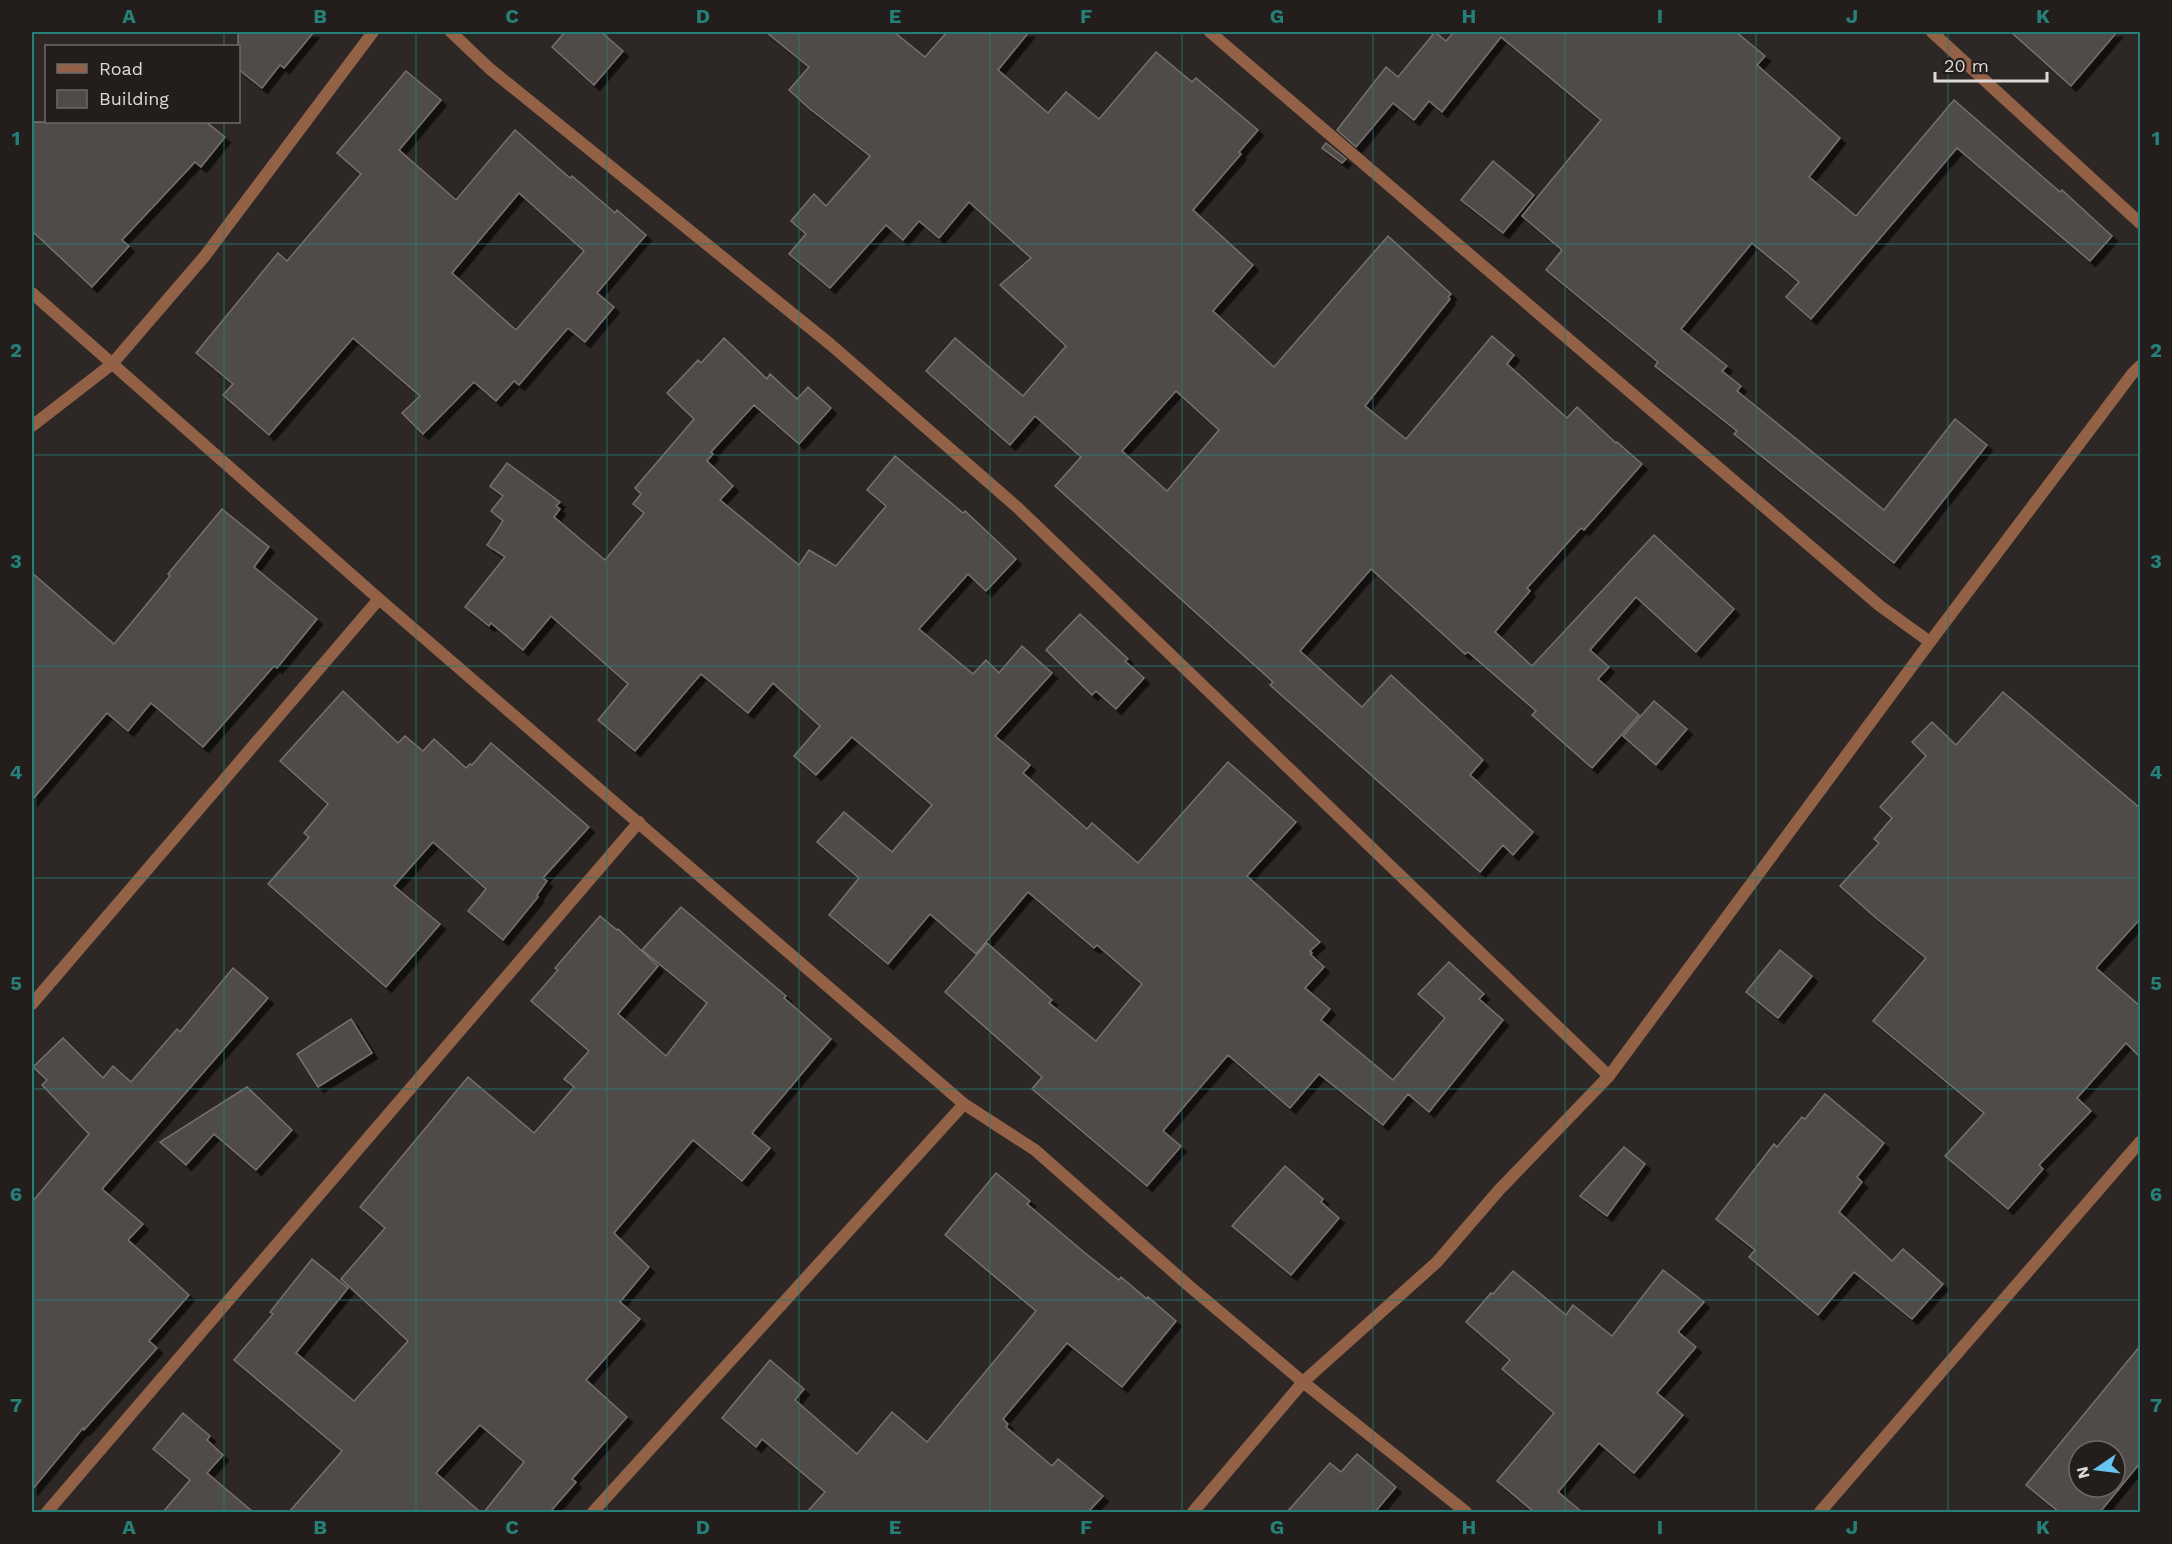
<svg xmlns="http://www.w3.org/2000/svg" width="2172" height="1544" font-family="'Work Sans',sans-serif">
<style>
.building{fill:#504b48;stroke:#76716e;stroke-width:1.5;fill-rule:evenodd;filter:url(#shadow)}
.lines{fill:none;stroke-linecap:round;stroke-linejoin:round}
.street{stroke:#926146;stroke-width:12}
.grid{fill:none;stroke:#248079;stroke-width:1.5;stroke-opacity:0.55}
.neatline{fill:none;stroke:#248079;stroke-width:2}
.grid-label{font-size:20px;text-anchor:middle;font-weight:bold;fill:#248079}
</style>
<defs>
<filter id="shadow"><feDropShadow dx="5.5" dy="5.5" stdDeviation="0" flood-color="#0009"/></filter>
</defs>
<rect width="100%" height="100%" fill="#2d2825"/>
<!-- building -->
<g class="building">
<path d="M238,32H314L284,68L280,65L262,88L238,69Z"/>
<path d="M565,32H601L623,51L594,85L552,47Z"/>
<path d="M766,32H894L925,57L947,32H1029L998,70L1048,113L1066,92L1099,119L1156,52L1192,82L1196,78L1258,130L1239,152L1241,154L1193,210L1253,265L1213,311L1274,367L1388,236L1451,294L1448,297L1450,299L1365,406L1406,439L1492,336L1514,355L1507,364L1567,418L1577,407L1616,443L1617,442L1642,464L1584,530L1581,528L1527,588L1530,591L1495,632L1532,666L1654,535L1734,609L1696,652L1636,597L1590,650L1609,667L1598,679L1639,715L1592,768L1532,715L1536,711L1468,652L1465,654L1371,569L1300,651L1362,707L1391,675L1483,760L1470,775L1533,832L1513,855L1503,845L1480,872L1270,685L1273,682L1055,486L1081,457L1035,416L1010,445L926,371L955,338L1023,396L1066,346L1000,285L1031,258L969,202L939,238L919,221L903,240L886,225L830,288L789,254L806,234L791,221L814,194L826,206L870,156L810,109L789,90L809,67ZM1176,391L1219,430L1167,491L1122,451Z"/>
<path d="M1435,32L1446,41L1454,32H1736L1765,56L1757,65L1840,138L1809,177L1856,216L1954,100L2060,192L2062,190L2112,236L2090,261L1957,148L1811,319L1786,297L1799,282L1752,243L1681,329L1727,366L1722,371L1741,386L1737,391L1884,510L1955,419L1987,445L1894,563L1734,434L1737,431L1655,366L1658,362L1546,270L1562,250L1522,216L1601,120L1501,37L1442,112L1429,101L1414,120L1393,103L1356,147L1337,130L1386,67L1398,77Z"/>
<path d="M2011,32H2117L2071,86Z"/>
<path d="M406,71L441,100L399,150L456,200L515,130L570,178L572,176L615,213L617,210L646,235L597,293L614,307L585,342L568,328L519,385L514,381L496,401L474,382L423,434L402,413L420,396L353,338L269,435L223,395L233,384L196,353L278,253L287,261L361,174L337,153ZM519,193L584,251L516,330L452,273Z"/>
<path d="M32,122H206L225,137L201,167L195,162L122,240L129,246L92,287L32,231Z"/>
<path d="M1326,143L1346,159L1342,163L1322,148Z"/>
<path d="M1493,161L1534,195L1503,233L1461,200Z"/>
<path d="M724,338L767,379L770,374L797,399L808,387L831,408L799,444L754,405L711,452L713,454L707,461L733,486L720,500L799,565L809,550L836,566L886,506L867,490L895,456L963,513L965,511L1016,559L986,591L968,574L919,629L973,674L986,660L999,673L1022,646L1052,673L995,736L1030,765L1023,773L1087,829L1092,823L1138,863L1228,762L1296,822L1247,876L1320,942L1310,951L1312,953L1310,954L1324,967L1305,988L1330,1009L1321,1020L1393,1080L1445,1018L1418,994L1449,962L1484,994L1479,999L1503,1020L1429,1112L1408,1094L1383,1125L1319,1074L1290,1108L1228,1055L1163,1131L1181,1146L1147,1186L1032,1089L1042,1077L945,992L987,943L1052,1000L1049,1003L1096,1041L1142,984L1097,945L1094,948L1028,892L976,954L930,914L888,964L829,915L859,878L817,842L844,812L892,852L932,805L852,737L816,775L794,756L820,726L773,683L748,713L701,674L635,751L598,720L628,684L551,616L523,650L491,623L489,626L465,607L505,557L487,545L503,521L491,511L503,496L490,486L507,463L560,502L556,506L560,509L554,517L605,560L644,513L633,504L641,494L635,488L694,419L667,393L698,360L701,363Z"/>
<path d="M222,509L269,547L254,567L317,619L277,668L274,666L203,747L151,703L128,731L107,713L32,800V573L114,644L170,576L168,574Z"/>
<path d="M1080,614L1128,659L1125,661L1144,678L1116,709L1096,691L1092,695L1046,650Z"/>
<path d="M343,691L398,743L405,736L423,751L434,739L466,768L470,764L472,765L491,743L589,827L543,878L547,881L537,895L538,897L503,940L468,911L486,889L433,842L394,886L440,924L386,987L268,884L309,837L304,833L328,804L280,761Z"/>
<path d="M2003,692L2140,808V919L2096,968L2140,1006V1057L2126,1043L2077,1098L2091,1111L2039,1165L2043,1169L2008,1209L1945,1156L1984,1113L1873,1021L1926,958L1876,918L1840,886L1879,843L1874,839L1892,818L1880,807L1926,756L1912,742L1932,722L1956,745Z"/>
<path d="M1654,701L1687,729L1656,765L1623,736Z"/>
<path d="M681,907L786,996L784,998L831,1039L752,1133L770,1148L742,1181L693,1140L614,1233L649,1267L620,1302L640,1319L586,1380L627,1417L572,1479L576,1482L550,1512H484L524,1462L480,1425L436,1473L480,1512H289L342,1451L234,1360L273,1314L270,1312L312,1259L348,1288L296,1353L354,1401L408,1341L341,1279L385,1228L360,1207L468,1077L534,1133L574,1087L564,1079L589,1051L531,1001L558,970L555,968L600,916L617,930L618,929L658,966L618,1014L666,1056L707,1003L642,950Z"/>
<path d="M1780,950L1812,976L1778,1018L1746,992Z"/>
<path d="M233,968L268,998L102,1189L143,1224L128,1240L189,1295L149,1341L157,1348L84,1430L83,1428L32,1490V1202L89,1134L42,1085L47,1080L33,1067L63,1038L103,1078L113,1066L131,1082L177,1029L180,1032Z"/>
<path d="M351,1019L372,1053L318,1087L297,1054Z"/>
<path d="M247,1087L292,1130L256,1170L214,1134L186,1165L160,1142Z"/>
<path d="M1825,1094L1884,1143L1857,1177L1862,1182L1839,1212L1892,1261L1903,1249L1943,1284L1912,1319L1854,1272L1818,1315L1749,1257L1755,1250L1716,1219L1774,1144L1777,1147L1802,1117L1805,1119Z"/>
<path d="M1624,1147L1645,1164L1607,1216L1580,1196Z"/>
<path d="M1285,1166L1323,1199L1321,1202L1339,1218L1291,1275L1232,1226Z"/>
<path d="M996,1173L1030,1201L1027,1204L1085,1253L1119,1280L1121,1277L1147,1299L1148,1297L1176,1321L1122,1387L1067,1343L1003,1419L1008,1424L1006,1427L1052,1466L1058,1459L1103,1496L1088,1512H807L825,1492L762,1439L756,1447L722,1418L770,1360L804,1389L795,1400L857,1454L892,1412L927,1442L1036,1311L945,1235Z"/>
<path d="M1663,1270L1704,1302L1678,1332L1696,1347L1657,1393L1683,1415L1634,1473L1599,1443L1558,1492L1582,1512H1534L1497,1481L1554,1413L1502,1369L1510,1360L1466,1322L1491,1293L1493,1294L1513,1271L1566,1315L1573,1305L1612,1336Z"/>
<path d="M2140,1346V1463L2100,1512H2059L2026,1485ZM2079,1451H2115V1487H2079Z"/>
<path d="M183,1413L210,1436L207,1440L223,1455L207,1473L253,1512H163L190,1480L153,1449Z"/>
<path d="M1357,1454L1396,1487L1375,1512H1287L1330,1463L1341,1472Z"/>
</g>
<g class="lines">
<!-- street -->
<g class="street">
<path d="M451,32L490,69L830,344L1018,508L1609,1076"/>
<path d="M1210,32L1880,606L1930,642"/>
<path d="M1932,32L2140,223"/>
<path d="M32,293L379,599L964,1104L1035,1150L1188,1285L1303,1382L1466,1512"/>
<path d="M32,426L112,364L204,257L373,32"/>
<path d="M32,1004L379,599"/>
<path d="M47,1512L639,822"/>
<path d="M593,1512L964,1104"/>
<path d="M1193,1512L1303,1382L1437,1262L1499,1190L1609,1076L1930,642L2132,374L2140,366"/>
<path d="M1820,1512L2140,1142"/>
</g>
</g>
<!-- grid -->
<path class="grid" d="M224,32V46M416,32V1512M607,32V1512M799,32V1512M990,32V1512M1182,32V1512M1373,32V1512M1565,32V1512M1756,32V1512M1948,32V1512M224,122V1512M32,244H2140M32,455H2140M32,666H2140M32,878H2140M32,1089H2140M32,1300H2140"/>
<!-- border -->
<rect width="2172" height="1544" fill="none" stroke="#231e1c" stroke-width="66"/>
<!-- legend -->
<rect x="45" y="45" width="195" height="78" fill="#231e1c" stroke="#6e6968" stroke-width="1.5"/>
<rect x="57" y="64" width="30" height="9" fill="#926146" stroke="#6e6968" stroke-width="1.5"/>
<text x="99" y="75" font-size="18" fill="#dedad9">Road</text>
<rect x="57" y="90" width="30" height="18" fill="#504b48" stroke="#6e6968" stroke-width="1.5"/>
<text x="99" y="105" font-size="18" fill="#dedad9">Building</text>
<!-- north arrow -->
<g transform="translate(2097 1469) rotate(256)"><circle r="28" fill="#231e1c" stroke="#6e6968" stroke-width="1.5"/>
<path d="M0-4.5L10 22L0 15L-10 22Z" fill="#66c4ef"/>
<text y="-9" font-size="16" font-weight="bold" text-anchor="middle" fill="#dedad9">N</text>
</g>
<!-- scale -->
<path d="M1935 72v9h112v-9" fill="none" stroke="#dedad9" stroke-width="3"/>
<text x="1944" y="72" font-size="18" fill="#dedad9" stroke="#231e1c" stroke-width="4.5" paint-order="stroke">20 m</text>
<rect x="33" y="33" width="2106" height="1478" class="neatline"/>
<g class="grid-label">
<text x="129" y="23">A</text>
<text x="320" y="23">B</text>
<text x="512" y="23">C</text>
<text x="703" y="23">D</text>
<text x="895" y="23">E</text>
<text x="1086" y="23">F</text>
<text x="1277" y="23">G</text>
<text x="1469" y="23">H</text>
<text x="1660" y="23">I</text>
<text x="1852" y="23">J</text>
<text x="2043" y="23">K</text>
<text x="16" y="145">1</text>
<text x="2156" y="145">1</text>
<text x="16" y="357">2</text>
<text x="2156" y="357">2</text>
<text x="16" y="568">3</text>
<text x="2156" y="568">3</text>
<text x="16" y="779">4</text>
<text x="2156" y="779">4</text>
<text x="16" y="990">5</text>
<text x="2156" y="990">5</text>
<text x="16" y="1201">6</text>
<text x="2156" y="1201">6</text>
<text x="16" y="1412">7</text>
<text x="2156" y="1412">7</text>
<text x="129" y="1534">A</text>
<text x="320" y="1534">B</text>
<text x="512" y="1534">C</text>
<text x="703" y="1534">D</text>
<text x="895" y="1534">E</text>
<text x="1086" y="1534">F</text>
<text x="1277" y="1534">G</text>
<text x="1469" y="1534">H</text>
<text x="1660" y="1534">I</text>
<text x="1852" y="1534">J</text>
<text x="2043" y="1534">K</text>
</g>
</svg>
